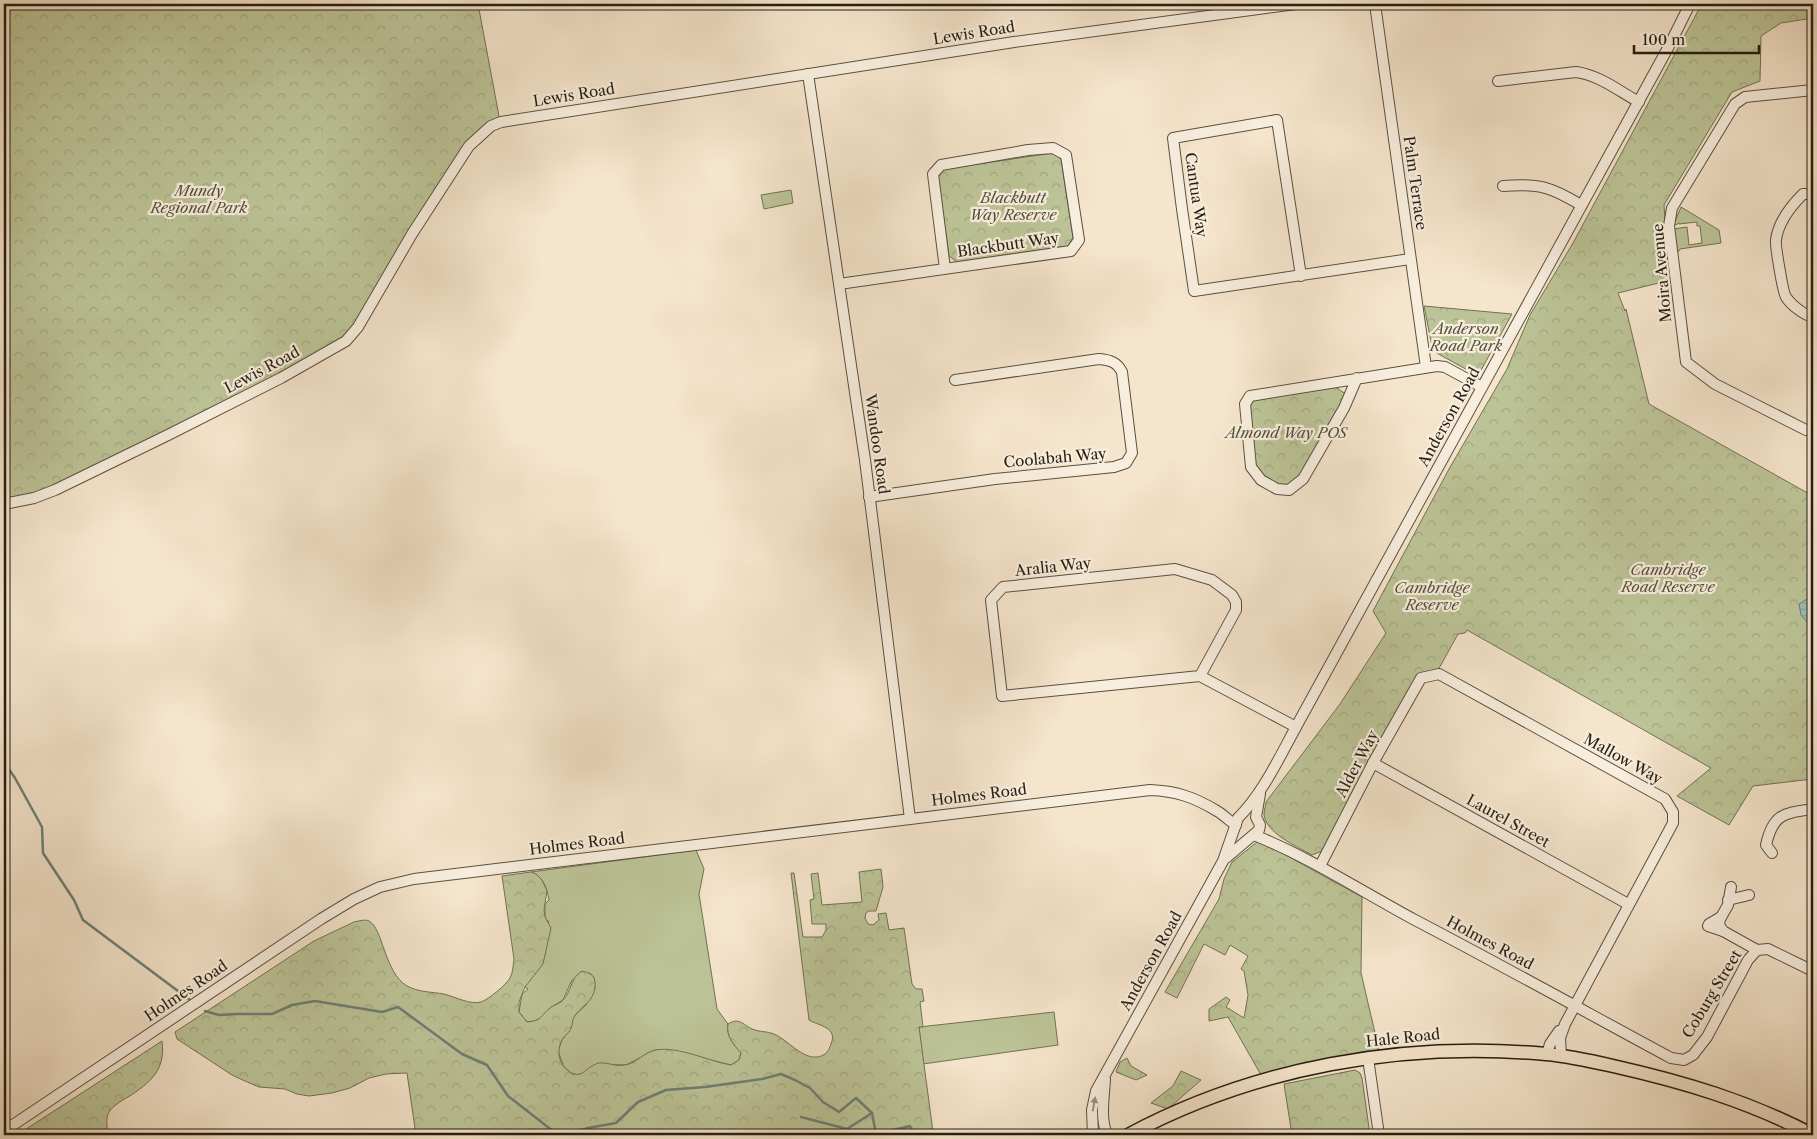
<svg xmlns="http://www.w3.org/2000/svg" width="1817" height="1139" font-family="'Libre Caslon Text',serif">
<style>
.grass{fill:#bcc497;stroke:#727154}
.forest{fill:url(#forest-crowns);stroke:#727154}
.water{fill:url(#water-rules);stroke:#6d7f76}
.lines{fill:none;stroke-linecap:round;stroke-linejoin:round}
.stream{stroke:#6d7f76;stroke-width:2.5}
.minor-casing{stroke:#5a5040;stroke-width:12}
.major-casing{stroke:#271e12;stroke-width:15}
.minor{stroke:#f8eede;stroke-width:10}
.major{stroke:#f5e5cc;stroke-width:12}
.oneway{fill:#9a9082}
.labels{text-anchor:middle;stroke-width:4.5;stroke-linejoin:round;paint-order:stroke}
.street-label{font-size:15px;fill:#271e12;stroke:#f8eede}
.park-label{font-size:15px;font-style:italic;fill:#54503a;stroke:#f8eede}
</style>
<defs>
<pattern id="forest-crowns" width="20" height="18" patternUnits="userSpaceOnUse" patternTransform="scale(1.25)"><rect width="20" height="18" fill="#bcc497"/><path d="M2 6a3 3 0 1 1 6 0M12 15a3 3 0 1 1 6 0" fill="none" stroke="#a2a881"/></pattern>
<pattern id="water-rules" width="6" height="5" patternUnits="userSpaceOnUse" patternTransform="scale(1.25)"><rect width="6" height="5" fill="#9cbfb9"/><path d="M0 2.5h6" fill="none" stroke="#86a49e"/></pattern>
</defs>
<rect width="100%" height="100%" fill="#f5e5cc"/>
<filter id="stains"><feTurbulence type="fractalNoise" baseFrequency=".004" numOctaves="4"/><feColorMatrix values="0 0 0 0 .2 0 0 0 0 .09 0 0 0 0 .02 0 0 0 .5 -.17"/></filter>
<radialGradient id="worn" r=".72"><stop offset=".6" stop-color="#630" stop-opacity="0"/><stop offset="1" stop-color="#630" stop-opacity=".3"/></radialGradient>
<!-- grass -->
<g class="grass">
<path d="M791,190L793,203L764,209L761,195Z"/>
<path d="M1681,207L1719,230L1721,243L1680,249L1679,251L1675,252L1673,229L1687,227L1689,245L1702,243L1700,226H1697V222L1679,224V223L1676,225L1674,224Z"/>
<path d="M696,850L704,869L699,894L717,1009L728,1024C726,1035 733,1045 741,1052L739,1060L731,1065L674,1051L655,1050L626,1065L597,1064L584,1073L578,1075L571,1073L564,1067L558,1051L562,1040L571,1028L573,1017L586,1005L595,988L594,978L590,973L572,980L563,1000L550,1008L541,1018L535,1021L527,1022L519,1012L522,994L528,989L525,987L549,922L545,918V904L549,900C547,888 543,876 531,872Z"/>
<path d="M1054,1012L1058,1045L923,1064L919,1027Z"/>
</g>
<!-- forest -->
<g class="forest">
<path d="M4,4H478L499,116L501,122L483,133L346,341L34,498L4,504Z"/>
<path d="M1699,4H1813V18L1781,23L1761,36L1760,81L1732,92L1664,205L1668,264L1671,280L1618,293L1625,311L1626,309L1649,404L1813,496V779L1753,786L1729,825L1677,796L1711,768L1467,630L1465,633L1458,634L1437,672L1419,676L1322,851L1312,855C1298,847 1265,833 1264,814C1264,810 1266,805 1266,802L1340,704L1386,633L1373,611L1449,469L1507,369L1530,315L1573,243L1698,11Z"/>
<path d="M1053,153L1061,159L1073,237L1068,246L957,262L949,256L938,177L944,169Z"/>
<path d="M1424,306L1512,314L1480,372L1473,373L1433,351Z"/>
<path d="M1335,387L1346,394L1303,479L1289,490L1277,489L1251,467L1247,409L1255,399Z"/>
<path d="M1257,842L1273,848L1362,897L1361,973L1379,1050L1318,1060L1261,1075L1228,1017L1209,1021V1009L1226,997L1230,1000L1226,1007L1244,1018L1248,995L1244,971L1241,969L1248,956L1230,945L1225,955L1204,944L1177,998L1165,992L1219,899L1224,879L1232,862Z"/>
<path d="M881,869L883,887L876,911H869L866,913L865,918L868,924L873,925L879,920L878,914L886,913L889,930L904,928L912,984L916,989H922L924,1001L920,1002L923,1027H919L933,1132L987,1130L988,1135H416L407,1073L386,1074L369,1078L350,1088L332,1093L309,1096L297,1094L285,1089L259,1087L245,1081L232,1075L177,1039L175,1032L314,941L354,922C359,921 365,919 369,921C383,928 384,972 407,986C418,992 432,992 444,994C456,997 470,1005 481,1002C488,1000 507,984 510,978C513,972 513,966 514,959L502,876L531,872L536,874L542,880L547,891L544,910L545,917L551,928L543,964L525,987L519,1002V1012L527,1022C542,1021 540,1016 550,1008C553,1005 560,1004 563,1000C572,991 570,978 582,971C589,973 594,974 595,982C596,1002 582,1004 574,1017C572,1020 573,1024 571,1028C570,1032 564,1036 562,1040C557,1049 558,1061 565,1068C581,1084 585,1066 599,1063C608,1062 616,1067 625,1065C637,1063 644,1052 656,1050C678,1046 708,1061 731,1065L739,1060L741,1053C733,1044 726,1036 728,1024C739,1017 742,1024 752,1029C758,1032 767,1031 774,1034C789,1040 807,1066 825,1054C828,1052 830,1047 831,1044C838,1027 819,1026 809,1020L791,873H794L803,937H822L826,930V924H812L810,900L814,899L811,874L818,873L822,905L862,902L859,872Z"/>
<path d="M162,1041C166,1070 150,1083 128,1097C121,1101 113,1106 109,1112C105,1119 108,1127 107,1135H17Z"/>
<path d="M1127,1058L1131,1066L1147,1075L1136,1080L1116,1072L1120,1062Z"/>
<path d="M1355,1070L1360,1073L1362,1078L1370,1135H1292L1284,1084Z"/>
<path d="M1181,1071L1201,1080L1168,1109L1151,1103L1173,1086Z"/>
</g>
<!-- water -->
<path class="water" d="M1813,595V629L1801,615L1799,604Z"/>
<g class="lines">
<!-- stream -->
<g class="stream">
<path d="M4,762L15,778L42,827L43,853L74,900L83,920L190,1000"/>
<path d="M205,1011L219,1015L237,1014H272L292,1005L315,1001L382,1012L398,1007L462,1054L487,1065L508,1096L558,1135"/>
<path d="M801,1117L847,1129L872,1113L876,1134L910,1126L915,1135"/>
<path d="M566,1135L588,1128L616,1123L638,1102L666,1090L705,1087L762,1079L781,1074L795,1080L810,1088L823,1102L839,1112L856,1098L872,1113"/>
<path d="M947,1135L959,1130L966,1135"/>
</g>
<defs>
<g id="minor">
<path d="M1375,4L1426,367"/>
<path d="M808,74L865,460L910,819"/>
<path d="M1498,81L1576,72C1599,75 1619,91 1639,102"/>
<path d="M1813,90L1745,97L1735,104L1672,208L1669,226L1686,362L1715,384L1806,430H1813"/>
<path d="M1503,186C1539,183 1551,187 1581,205"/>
<path d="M1813,194H1803C1791,206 1778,223 1776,240C1775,245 1783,293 1786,297C1791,305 1804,315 1813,317"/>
<path d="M1301,276L1277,120L1173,138L1182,209L1194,291L1410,259"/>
<path d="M839,284L1071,251L1079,240L1066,155L1053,148L1028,150L941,165L933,174L945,269"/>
<path d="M1357,378L1344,408L1303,479L1289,490L1277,489L1261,480L1251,467L1245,404L1250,396L1437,366L1445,367L1482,387"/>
<path d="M869,497L995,479L1114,467L1126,463L1132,453L1122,372C1117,362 1110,360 1099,359L955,380"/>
<path d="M4,504L34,498L55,490L168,435L281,378L346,341L358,327L412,234L469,146L491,126L501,122L1014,42L1296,4"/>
<path d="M1200,676L1236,610V602L1232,595L1212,580L1175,569L1003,587L991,600L1002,696L1200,676L1296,727"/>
<path d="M1373,763L1628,904"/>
<path d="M1254,835C1311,858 1361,891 1415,920C1501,965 1586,1012 1671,1058L1684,1060L1693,1055L1707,1037L1748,960L1757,950L1768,949L1813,971"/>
<path d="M1772,853L1766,845C1773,813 1785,813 1813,809"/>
<path d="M1226,858L1259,830L1260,825L1256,817L1260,794"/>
<path d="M1320,866L1373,763L1421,678L1439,674L1665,799L1673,812V823L1565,1024L1560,1038L1561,1056"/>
<path d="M1731,887L1728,905L1720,919L1719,925L1723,931L1757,950"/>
<path d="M1728,900L1749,895"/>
<path d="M1721,917L1709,924L1708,926L1723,931"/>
<path d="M1547,1054L1550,1044L1559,1031"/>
<path d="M1368,1058L1379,1135"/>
<path d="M1105,1079C1104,1099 1100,1117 1107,1135"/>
<path d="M4,1131L321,919L354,899L380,887L414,879L1150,790C1176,791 1194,797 1217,811C1224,815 1229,821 1236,825"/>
<path d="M1093,1135L1092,1110L1096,1091L1223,861L1238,818C1263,793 1279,758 1296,727L1669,46L1690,4"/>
</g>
<path id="major" d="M1128,1135C1255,1067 1403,1041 1546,1054C1569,1056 1591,1061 1613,1066C1684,1082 1748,1101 1813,1135"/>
</defs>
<!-- minor casing -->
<use href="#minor" class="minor-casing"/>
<!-- major casing -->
<use href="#major" class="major-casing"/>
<!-- minor -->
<use href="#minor" class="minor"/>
<!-- major -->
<use href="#major" class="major"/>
</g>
<!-- one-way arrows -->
<defs><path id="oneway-solid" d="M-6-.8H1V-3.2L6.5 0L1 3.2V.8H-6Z" transform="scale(1.25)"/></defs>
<use class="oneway" href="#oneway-solid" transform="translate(1094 1104) rotate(-80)"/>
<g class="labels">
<!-- street labels -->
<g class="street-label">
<text transform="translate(974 33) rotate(-9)" y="5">Lewis Road</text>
<text transform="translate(574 95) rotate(-9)" y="5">Lewis Road</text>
<text transform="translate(1415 183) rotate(82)" y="5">Palm Terrace</text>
<text transform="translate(1196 195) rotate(82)" y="5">Cantua Way</text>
<text transform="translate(1008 245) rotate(-8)" y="5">Blackbutt Way</text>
<text transform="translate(1662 273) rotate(-95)" y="5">Moira Avenue</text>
<text transform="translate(262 370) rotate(-28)" y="5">Lewis Road</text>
<text transform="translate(1449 417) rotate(-61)" y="5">Anderson Road</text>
<text transform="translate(877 444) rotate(82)" y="5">Wandoo Road</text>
<text transform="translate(1055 458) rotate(-5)" y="5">Coolabah Way</text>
<text transform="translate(1053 567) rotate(-6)" y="5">Aralia Way</text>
<text transform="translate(1623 759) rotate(29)" y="5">Mallow Way</text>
<text transform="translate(1357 764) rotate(-62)" y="5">Alder Way</text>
<text transform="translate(979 795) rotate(-7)" y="5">Holmes Road</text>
<text transform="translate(1508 821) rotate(29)" y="5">Laurel Street</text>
<text transform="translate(577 844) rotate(-7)" y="5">Holmes Road</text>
<text transform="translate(1490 943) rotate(28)" y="5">Holmes Road</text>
<text transform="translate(1151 961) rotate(-61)" y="5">Anderson Road</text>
<text transform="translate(186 991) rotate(-34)" y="5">Holmes Road</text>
<text transform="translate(1712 994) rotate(-59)" y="5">Coburg Street</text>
<text transform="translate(1403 1038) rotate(-6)" y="5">Hale Road</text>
</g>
<!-- park labels -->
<g class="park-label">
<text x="199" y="196">Mundy<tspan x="199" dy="17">Regional Park</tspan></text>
<text x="1013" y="203">Blackbutt<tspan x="1013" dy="17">Way Reserve</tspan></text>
<text x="1466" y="334">Anderson<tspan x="1466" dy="17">Road Park</tspan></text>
<text x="1286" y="438">Almond Way POS</text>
<text x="1668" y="575">Cambridge<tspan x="1668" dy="17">Road Reserve</tspan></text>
<text x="1432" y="593">Cambridge<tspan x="1432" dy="17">Reserve</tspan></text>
</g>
</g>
<!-- margin -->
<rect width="1817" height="1139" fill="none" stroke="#f5e5cc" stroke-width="20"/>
<rect x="5" y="5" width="1807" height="1129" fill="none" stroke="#271e12" stroke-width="2.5"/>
<rect x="10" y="10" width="1797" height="1119" fill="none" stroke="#271e12"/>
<!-- scale -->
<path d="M1634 45v8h125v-8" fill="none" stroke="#271e12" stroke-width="2.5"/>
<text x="1642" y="45" font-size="15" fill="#271e12" stroke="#f8eede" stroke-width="4" paint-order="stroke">100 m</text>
<rect width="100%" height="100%" filter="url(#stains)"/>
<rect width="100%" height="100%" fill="url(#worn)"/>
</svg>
